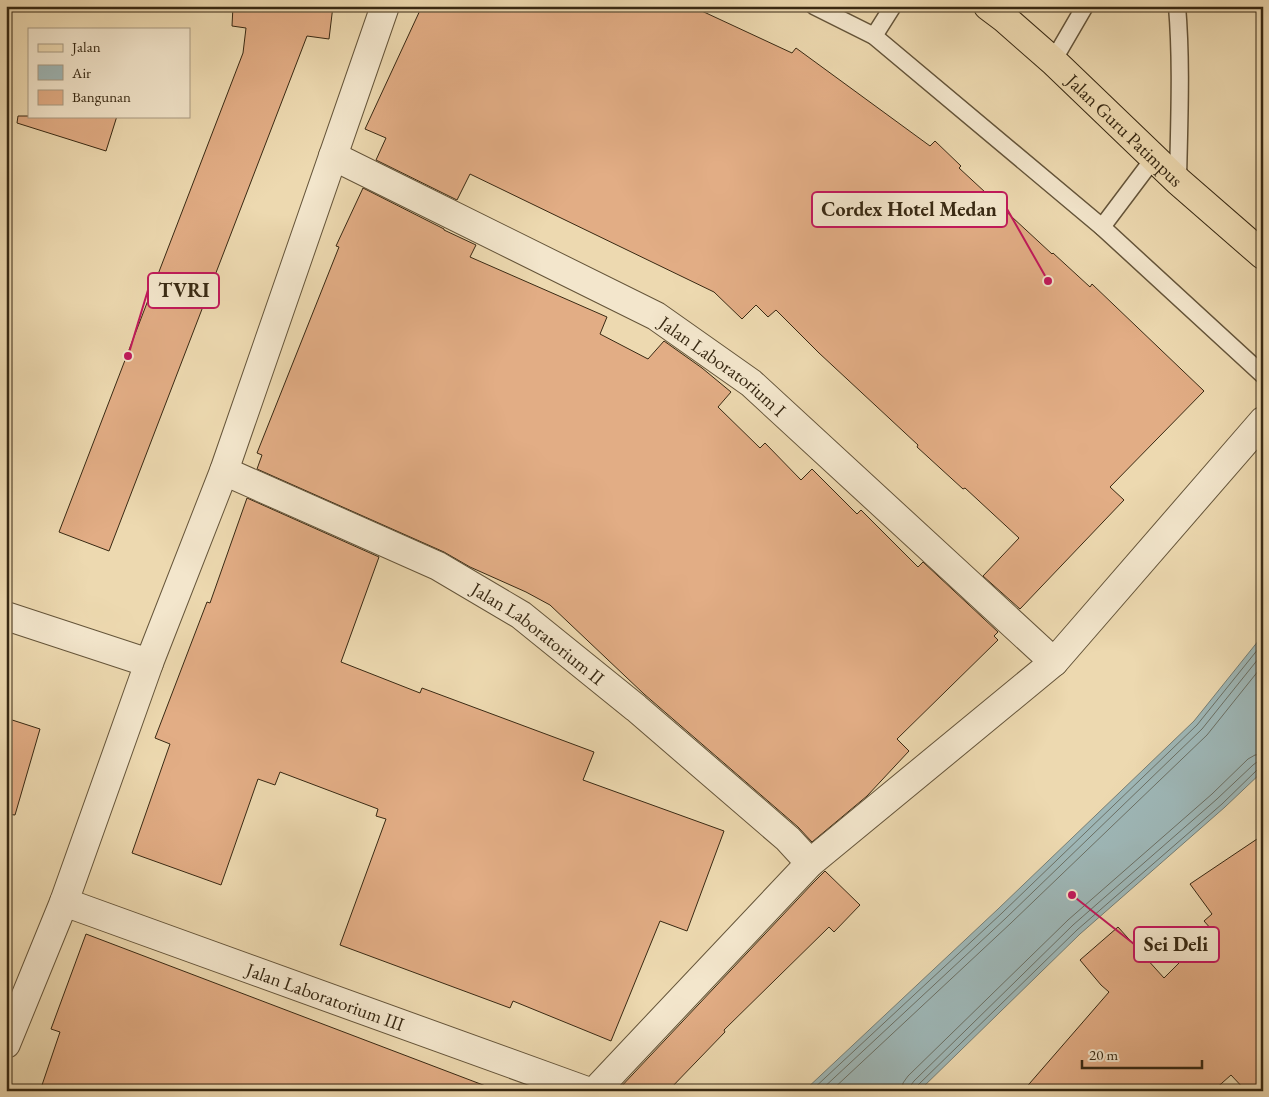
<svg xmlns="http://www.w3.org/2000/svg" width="1269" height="1097" font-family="'EB Garamond',serif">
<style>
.water{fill:#9eb7b7;stroke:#757e75}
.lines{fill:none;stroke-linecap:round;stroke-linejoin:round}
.shore{stroke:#6b7065;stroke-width:1}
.building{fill:#e2ad85;stroke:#382913}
.lane-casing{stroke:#65553a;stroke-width:19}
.street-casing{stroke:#65553a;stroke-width:30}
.primary-casing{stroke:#382913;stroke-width:30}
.lane{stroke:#f3e6cc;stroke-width:16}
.street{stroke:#f3e6cc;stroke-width:28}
.primary{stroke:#edd9b0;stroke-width:28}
.labels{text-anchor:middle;stroke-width:4;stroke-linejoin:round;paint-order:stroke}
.street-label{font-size:19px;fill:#382913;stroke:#f3e6cc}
.leader{fill:none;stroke:#c2185b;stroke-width:2}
.callout-dot{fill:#c2185b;stroke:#f3e6cc;stroke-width:2}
.callout{fill:#f3e6cc;stroke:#c2185b;stroke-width:2}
.callout-label{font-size:20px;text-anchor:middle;font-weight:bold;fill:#382913}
</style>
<rect width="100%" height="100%" fill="#edd9b0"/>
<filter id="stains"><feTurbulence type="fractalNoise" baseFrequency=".004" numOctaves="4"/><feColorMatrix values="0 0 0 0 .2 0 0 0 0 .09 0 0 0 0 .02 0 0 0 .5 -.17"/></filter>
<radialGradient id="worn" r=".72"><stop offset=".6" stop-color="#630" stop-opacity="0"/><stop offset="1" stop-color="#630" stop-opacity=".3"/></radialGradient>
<!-- water -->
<path class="water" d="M1263,635V771L1225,807L1080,934L919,1091H804L998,909L1194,721Z"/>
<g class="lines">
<!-- shore -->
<g class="shore">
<path d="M811,1091L1002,913L1197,725L1263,643"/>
<path d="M820,1091L1006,918L1202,729L1263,653"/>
<path d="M831,1091L1011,923L1207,735L1263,665"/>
<path d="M902,1091L903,1083L908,1076L1068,920L1212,794L1248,759L1255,755L1263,754"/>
<path d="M910,1091L911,1085L914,1081L1073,925L1217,799L1253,765L1257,762H1263"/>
<path d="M916,1091L918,1085L1077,930L1222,804L1257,770L1263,768"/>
</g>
</g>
<!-- building -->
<g class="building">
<path d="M233,6H333L329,39L307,36L109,551L59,532L243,53L246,28L232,26Z"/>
<path d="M422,6H691L792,53L796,48L930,146L935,141L961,166L959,168L1052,254L1053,253L1090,287L1092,284L1204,391L1110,487L1124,500L1020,609L983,576L1019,538L965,488L963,489L917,447L918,445L819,353L776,310L768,317L756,305L742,319L714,292L470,174L457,200L376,160L386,138L365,129Z"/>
<path d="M18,116H117L106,151L17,123Z"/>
<path d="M363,188L444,229V230L476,245L470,257L607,317L600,334L648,359L664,341L702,368L731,392L718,407L760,448L765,443L801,480L812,469L857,514L861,510L918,567L923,562L998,632L994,636L998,640L897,739L909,751L867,796L812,842L798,827L644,694L550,605L526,592L470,567L444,552L257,469L262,455L257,453L339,247L336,246Z"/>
<path d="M247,498L379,557L341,662L420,693L422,688L594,752L583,780L724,831L687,931L660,921L611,1041L513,1001L510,1008L340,945L386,819L376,816L378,809L280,772L275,785L258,779L221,885L132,853L170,744L155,738L207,602L210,603Z"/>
<path d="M6,718L40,729L15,815L6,814Z"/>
<path d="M1263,835V1091H1246L1231,1075L1213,1091H1023L1109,992L1101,985L1080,960L1118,927L1164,978L1212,930L1204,921L1212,914L1190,884Z"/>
<path d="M825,871L860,905L834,932L829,927L724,1030L725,1032L668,1091H617L813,883Z"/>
<path d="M86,934L491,1088V1091H40L60,1032L51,1029Z"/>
</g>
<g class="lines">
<defs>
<g id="lane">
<path d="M814,6L874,36L1102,227L1263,375"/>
<path d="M1177,6C1182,64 1179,123 1178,181"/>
<path d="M874,36L893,6"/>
<path d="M1053,61L1085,6"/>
<path d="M1102,227L1154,158"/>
</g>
<g id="street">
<path id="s1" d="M333,156L656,316L751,383L1054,662"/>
<path id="s2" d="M224,471L438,566L521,615L636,708L788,839L810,863"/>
<path d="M6,616L149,663"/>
<path id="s3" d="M64,902L587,1091"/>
<path d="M6,1044L64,902L149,663L224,471L385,6"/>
<path d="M595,1091L810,863L1054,662L1263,421"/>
</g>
<g id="primary">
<path id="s4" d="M988,6L1004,18L1053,61L1178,181L1263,255"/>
</g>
</defs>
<!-- lane casing -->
<use href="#lane" class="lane-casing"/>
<!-- street casing -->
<use href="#street" class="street-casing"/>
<!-- primary casing -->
<use href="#primary" class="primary-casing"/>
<!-- lane -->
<use href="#lane" class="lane"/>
<!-- street -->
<use href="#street" class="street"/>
<!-- primary -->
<use href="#primary" class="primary"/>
</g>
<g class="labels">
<!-- street labels -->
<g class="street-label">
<text dy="7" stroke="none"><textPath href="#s4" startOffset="185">Jalan Guru Patimpus</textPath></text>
<text dy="7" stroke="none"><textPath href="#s1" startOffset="444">Jalan Laboratorium I</textPath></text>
<text dy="7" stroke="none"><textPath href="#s2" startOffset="355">Jalan Laboratorium II</textPath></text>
<text dy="7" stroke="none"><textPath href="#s3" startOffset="278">Jalan Laboratorium III</textPath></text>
</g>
</g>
<!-- callouts -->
<path class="leader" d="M1048 281L1007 209M128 356L148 290M1072 895L1134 944"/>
<g class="callout-dot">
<circle cx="1048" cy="281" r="5"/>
<circle cx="128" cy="356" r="5"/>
<circle cx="1072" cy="895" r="5"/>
</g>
<g class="callout">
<rect x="812" y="192" width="195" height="35" rx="5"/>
<rect x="148" y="273" width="71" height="35" rx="5"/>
<rect x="1134" y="927" width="85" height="35" rx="5"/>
</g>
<g class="callout-label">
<text x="909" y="216">Cordex Hotel Medan</text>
<text x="184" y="297">TVRI</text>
<text x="1176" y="951">Sei Deli</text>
</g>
<!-- margin -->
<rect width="1269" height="1097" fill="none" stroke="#edd9b0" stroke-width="25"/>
<rect x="8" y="8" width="1254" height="1082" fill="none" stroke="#382913" stroke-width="2.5"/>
<rect x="12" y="12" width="1244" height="1072" fill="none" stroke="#382913"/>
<!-- legend -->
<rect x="28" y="28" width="162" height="90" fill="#f3e6cc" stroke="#a89a82"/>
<rect x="38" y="44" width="25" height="8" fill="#edd9b0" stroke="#a89a82"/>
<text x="72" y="52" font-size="15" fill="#382913">Jalan</text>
<rect x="38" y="65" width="25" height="15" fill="#9eb7b7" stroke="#a89a82"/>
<text x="72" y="78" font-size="15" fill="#382913">Air</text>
<rect x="38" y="90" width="25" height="15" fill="#e2ad85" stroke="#a89a82"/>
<text x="72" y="102" font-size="15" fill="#382913">Bangunan</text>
<!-- scale -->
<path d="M1082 1060v8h120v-8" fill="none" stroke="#382913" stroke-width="2.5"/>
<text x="1089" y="1060" font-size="15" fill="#382913" stroke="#f3e6cc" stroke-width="4" paint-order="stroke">20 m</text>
<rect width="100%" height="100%" filter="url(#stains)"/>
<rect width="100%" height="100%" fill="url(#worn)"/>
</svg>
